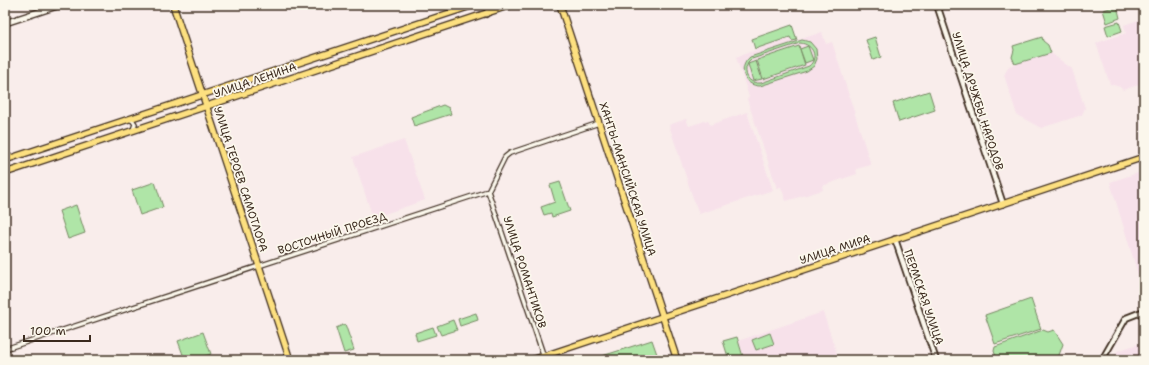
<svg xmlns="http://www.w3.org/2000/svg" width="1149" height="365" font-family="'Shantell Sans',sans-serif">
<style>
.built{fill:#f7e1ea}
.green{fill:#afe5a7;stroke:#758862;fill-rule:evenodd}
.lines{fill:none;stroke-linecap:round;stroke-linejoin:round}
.minor-casing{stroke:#3b2a1e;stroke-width:6}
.tertiary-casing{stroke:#3b2a1e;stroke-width:8}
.secondary-casing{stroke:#3b2a1e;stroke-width:8}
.primary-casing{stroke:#3b2a1e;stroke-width:8}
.minor{stroke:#fbf7ec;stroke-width:3.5}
.tertiary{stroke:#fbf7ec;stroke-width:4.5}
.secondary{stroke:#fbf7ec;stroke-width:5}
.primary{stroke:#fde080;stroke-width:5.5}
.labels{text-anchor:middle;stroke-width:3.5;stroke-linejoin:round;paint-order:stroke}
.street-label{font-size:11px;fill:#3b2a1e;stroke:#fbf7ec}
</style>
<rect width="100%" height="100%" fill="#f9edeb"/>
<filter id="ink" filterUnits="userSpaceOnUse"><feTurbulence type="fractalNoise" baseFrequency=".025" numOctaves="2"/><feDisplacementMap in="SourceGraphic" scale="8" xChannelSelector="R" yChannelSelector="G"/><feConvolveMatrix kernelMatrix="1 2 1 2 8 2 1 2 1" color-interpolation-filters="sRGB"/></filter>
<g filter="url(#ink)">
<!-- built -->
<g class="built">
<path d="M1144,18V83L1123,90L1120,87L1110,84L1096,43L1126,33L1124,25Z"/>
<path d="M822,32L826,44L832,42L871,165L856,169L857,174L822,186L823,190L786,201L781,187L777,188L747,99L749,97L736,57L790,38L792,42Z"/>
<path d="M1051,53L1072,69L1085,108L1082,115L1041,128L1017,115L1004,75L1009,66Z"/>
<path d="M747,112L773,190L699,214L692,195L669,125L686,119L689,126L708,120L710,125Z"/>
<path d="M404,140L425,200L373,218L353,157Z"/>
<path d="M1144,171V294L1110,182Z"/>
<path d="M823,312L839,360H745L738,341Z"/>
<path d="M1144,342V360H1113L1117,351Z"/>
</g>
<!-- green -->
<g class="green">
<path d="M1117,6L1120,18L1107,23L1103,10Z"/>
<path d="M1119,22L1122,31L1108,36L1105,26Z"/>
<path d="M792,25L797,40L792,41L790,37L755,49L752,39Z"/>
<path d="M875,37L881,57L873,60L866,40Z"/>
<path d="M1042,37L1043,41L1048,45L1051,53L1015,64L1012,57L1014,50L1013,46Z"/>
<path d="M802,40L810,42L816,49L817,59L814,66L807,71L760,86C744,86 737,68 750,57ZM800,43C813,44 819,58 809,66L761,83C751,84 745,78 746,68L748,63L752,59Z"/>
<path d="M799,46L805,65L763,79L757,60Z"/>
<path d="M808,46L813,60L805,63L800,49Z"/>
<path d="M756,61L762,79L753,81L748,64Z"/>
<path d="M929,91L935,110L899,122L893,103Z"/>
<path d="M443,105L449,108L451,114L414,126L411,117Z"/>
<path d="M155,182L163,207L140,215L132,190Z"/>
<path d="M560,182L570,211L552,217L551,213L544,215L541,207L555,202L550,185Z"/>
<path d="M76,205L85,233L68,239L59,211Z"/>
<path d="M1031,299L1041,329L995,344L985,315Z"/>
<path d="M476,313L478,320L460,326L458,319Z"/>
<path d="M453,320L457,330L441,335L437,326Z"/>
<path d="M345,324L354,350L344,353L336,328Z"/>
<path d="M433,327L436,335L417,341L415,333Z"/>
<path d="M1043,330L1048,332L1054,330L1063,344L1058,358L1060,360H997L994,351L995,347Z"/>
<path d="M203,332L211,354L194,360H185L178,341Z"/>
<path d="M770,333L774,344L756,350L752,340Z"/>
<path d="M737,337L744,360H729L723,341Z"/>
<path d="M652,340L659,360H596V358Z"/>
</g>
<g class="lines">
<defs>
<g id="minor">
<path d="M129,119L133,121L135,124L133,130"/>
<path d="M488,191L545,360"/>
<path d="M5,349L488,191L505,157L510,153L599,123"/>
</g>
<g id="tertiary">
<path d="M937,5L1003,204"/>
<path d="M486,14L489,9L488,5"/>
<path d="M277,70L274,74V78L276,81L279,82"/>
<path d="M895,239L936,360"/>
<path d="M1102,360L1126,318L1144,311"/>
</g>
<path id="secondary" d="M5,23L60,5"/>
<g id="primary">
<path d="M173,5L290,360"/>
<path d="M560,5L677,360"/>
<path d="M5,160L474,5"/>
<path d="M5,173L511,5"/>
<path d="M532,360L1144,157"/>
</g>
</defs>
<!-- minor casing -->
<use href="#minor" class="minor-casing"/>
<!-- tertiary casing -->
<use href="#tertiary" class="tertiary-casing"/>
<!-- secondary casing -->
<use href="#secondary" class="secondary-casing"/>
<!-- primary casing -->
<use href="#primary" class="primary-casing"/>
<!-- minor -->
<use href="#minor" class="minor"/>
<!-- tertiary -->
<use href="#tertiary" class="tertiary"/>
<!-- secondary -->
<use href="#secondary" class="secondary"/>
<!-- primary -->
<use href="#primary" class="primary"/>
</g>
</g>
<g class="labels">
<!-- street labels -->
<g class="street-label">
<text transform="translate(255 80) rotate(-19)" y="4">УЛИЦА ЛЕНИНА</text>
<text transform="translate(978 101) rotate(72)" y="4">УЛИЦА ДРУЖБЫ НАРОДОВ</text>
<text transform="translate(241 179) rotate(72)" y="4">УЛИЦА ГЕРОЕВ САМОТЛОРА</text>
<text transform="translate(628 179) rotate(72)" y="4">ХАНТЫ-МАНСИЙСКАЯ УЛИЦА</text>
<text transform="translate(332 233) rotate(-18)" y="4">ВОСТОЧНЫЙ ПРОЕЗД</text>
<text transform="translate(835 249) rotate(-18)" y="4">УЛИЦА МИРА</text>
<text transform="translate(525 272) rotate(72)" y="4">УЛИЦА РОМАНТИКОВ</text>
<text transform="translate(924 297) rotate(71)" y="4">ПЕРМСКАЯ УЛИЦА</text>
</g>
</g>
<!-- margin -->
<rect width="1149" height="365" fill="none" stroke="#fbf7ec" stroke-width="20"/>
<rect x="10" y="10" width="1129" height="345" fill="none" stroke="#3b2a1e" stroke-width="1.5" filter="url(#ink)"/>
<!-- scale -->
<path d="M24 335v6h66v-6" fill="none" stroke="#3b2a1e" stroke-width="2"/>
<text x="30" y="335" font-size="12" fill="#3b2a1e" stroke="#fbf7ec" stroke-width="3" paint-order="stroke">100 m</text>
</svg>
